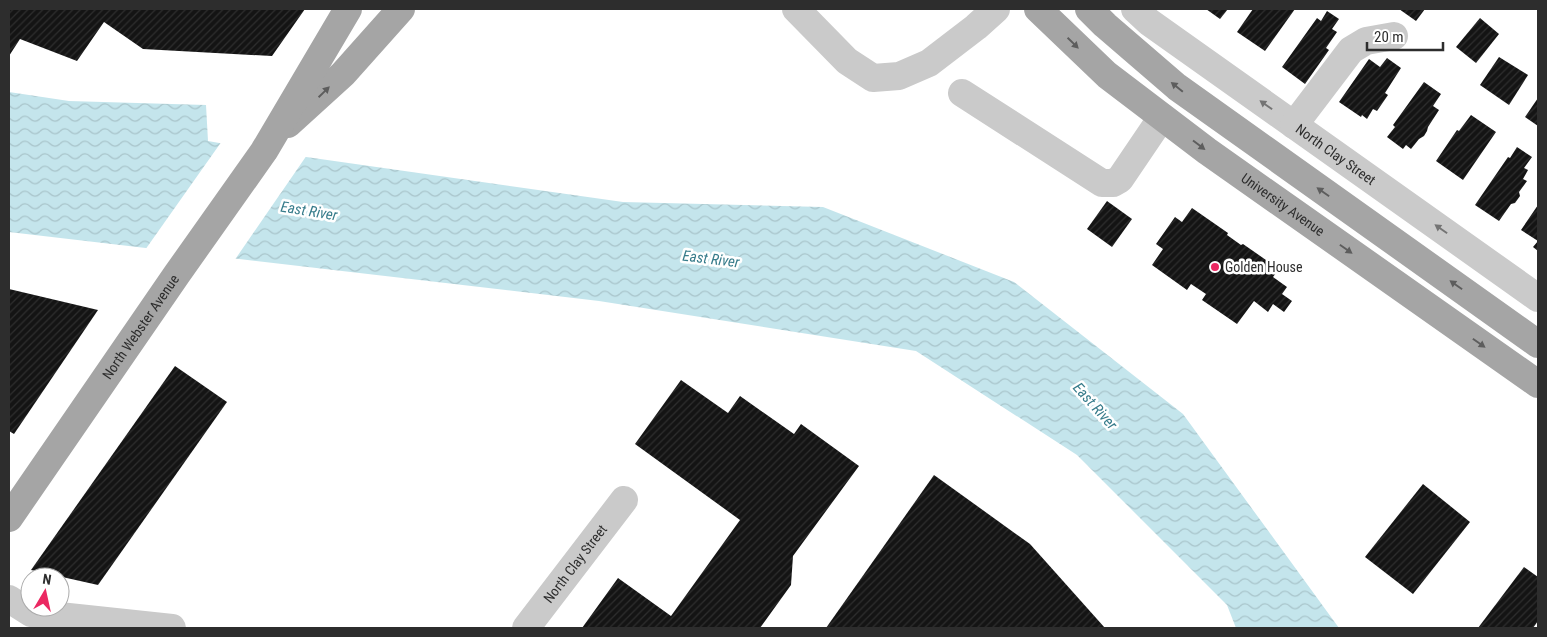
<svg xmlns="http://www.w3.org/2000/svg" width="1547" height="637" font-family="'Roboto Condensed',sans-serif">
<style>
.water{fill:url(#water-waves)}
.pier{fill:#fff}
.building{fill:url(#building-hatch)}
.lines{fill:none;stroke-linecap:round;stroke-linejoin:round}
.minor{stroke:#cacaca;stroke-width:28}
.major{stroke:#a5a5a5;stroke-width:28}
.oneway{fill:#5d5d5d}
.oneway2{fill:#747474}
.poi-dot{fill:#eb2862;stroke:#fff;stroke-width:2}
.labels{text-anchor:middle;stroke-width:5;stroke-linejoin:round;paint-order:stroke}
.street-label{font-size:14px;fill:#2d2d2d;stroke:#fff}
.poi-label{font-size:14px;fill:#2d2d2d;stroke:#fff;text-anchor:start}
.water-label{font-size:15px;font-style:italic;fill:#377c8b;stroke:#fff}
</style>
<defs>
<pattern id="water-waves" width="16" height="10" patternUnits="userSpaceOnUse" patternTransform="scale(1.25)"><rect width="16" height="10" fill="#c4e5ec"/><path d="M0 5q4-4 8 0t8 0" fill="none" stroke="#a9c5cb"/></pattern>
<pattern id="building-hatch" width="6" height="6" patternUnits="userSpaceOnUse" patternTransform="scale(1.25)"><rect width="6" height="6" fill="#141414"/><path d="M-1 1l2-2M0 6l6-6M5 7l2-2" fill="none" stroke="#2e2e2e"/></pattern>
</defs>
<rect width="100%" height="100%" fill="#fff"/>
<!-- water -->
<path class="water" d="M9,92L69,101L206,105L208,141L264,151L623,202L823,207L1014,282L1183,414L1339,628H1236L1227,605L1077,455L916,351L599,301L9,232Z"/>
<!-- pier -->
<path class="pier" d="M222,141L307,155L234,261L145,250Z"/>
<!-- building -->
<g class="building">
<path d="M9,9H305L272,56L143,49L104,22L77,61L20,39L9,56Z"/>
<path d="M1206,9H1228L1220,19Z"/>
<path d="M1253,9H1295L1265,51L1237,32Z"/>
<path d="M1399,9H1425L1416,21Z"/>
<path d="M1327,11L1339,19L1332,29L1337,32L1326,48L1329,50L1305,84L1282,67L1317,18L1321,21Z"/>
<path d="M1480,18L1499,34L1476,63L1456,47Z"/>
<path d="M1499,57L1528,75L1509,105L1480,85Z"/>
<path d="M1387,58L1401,68L1385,93L1388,95L1377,111L1373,109L1367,119L1362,115L1361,117L1339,102L1369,59L1380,67Z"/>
<path d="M1424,82L1441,94L1433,106L1439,110L1428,127L1427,131L1424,136L1419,139L1411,149L1406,145L1403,149L1387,137L1395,127L1393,125Z"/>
<path d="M1538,98V126L1525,117Z"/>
<path d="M1471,115L1496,132L1463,180L1436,161L1457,130L1459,131Z"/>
<path d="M1517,147L1532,157L1524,168L1528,170L1523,179L1527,181L1519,192L1520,196L1515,203L1511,204L1499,221L1475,205L1508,157L1510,158Z"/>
<path d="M1107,201L1132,219L1112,247L1087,229Z"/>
<path d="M1538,205V251L1533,247L1538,241L1521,230Z"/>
<path d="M1192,208L1228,233L1227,235L1241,245L1243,244L1279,269L1273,277L1287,287L1282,294L1292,301L1284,312L1273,304L1268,312L1254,301L1237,324L1202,300L1206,294L1191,284L1187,290L1152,265L1163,249L1156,244L1175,217L1182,222Z"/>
<path d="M9,289L98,310L14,434L9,431Z"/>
<path d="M175,366L227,402L98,585L31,570Z"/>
<path d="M681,380L728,413L740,396L794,434L801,424L859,466L793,556L791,585L760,628H582L618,578L671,616L740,520L635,444Z"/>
<path d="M934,475L1030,544L1105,628H826Z"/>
<path d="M1423,484L1470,522L1413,594L1365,557Z"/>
<path d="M1524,567L1538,577V621L1533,628H1478Z"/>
</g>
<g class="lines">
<!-- minor -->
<g class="minor">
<path d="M796,9L847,61L873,78L899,76L929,63L976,27L996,9"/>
<path id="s1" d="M1135,9L1149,22L1538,298"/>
<path d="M962,93L1102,183H1113L1120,179L1162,117"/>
<path d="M1294,125L1351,50L1366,41L1394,36"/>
<path d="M9,599L31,613L172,628"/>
<path id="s2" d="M526,628L624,500"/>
</g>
<!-- major -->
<g class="major">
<path id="s3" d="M1038,9L1107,75L1207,151L1538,384"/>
<path d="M1089,9L1105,25L1177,87L1538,344"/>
<path d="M288,124L343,74L401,9"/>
<path id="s4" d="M9,518L177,274L264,151L348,9"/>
</g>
</g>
<!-- one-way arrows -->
<defs><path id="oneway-solid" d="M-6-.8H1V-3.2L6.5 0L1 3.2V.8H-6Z" transform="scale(1.25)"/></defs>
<g class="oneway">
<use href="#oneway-solid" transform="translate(1073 43) rotate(44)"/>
<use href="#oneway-solid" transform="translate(1177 87) rotate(-141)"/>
<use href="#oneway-solid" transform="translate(324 92) rotate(-44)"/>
<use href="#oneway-solid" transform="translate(1199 145) rotate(37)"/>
<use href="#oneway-solid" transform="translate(1323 192) rotate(-145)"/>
<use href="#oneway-solid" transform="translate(1346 249) rotate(35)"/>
<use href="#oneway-solid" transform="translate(1456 285) rotate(-145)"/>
<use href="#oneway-solid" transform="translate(1479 343) rotate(35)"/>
</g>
<g class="oneway2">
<use href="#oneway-solid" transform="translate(1266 105) rotate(-145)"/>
<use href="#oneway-solid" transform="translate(1441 229) rotate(-145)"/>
</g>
<!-- markers -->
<circle class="poi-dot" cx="1215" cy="267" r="5"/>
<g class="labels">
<!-- street labels -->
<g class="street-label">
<text dy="5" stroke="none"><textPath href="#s1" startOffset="248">North Clay Street</textPath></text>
<text dy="5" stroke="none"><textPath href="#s3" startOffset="314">University Avenue</textPath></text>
<text dy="5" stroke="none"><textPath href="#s4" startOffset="232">North Webster Avenue</textPath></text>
<text dy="5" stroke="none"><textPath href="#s2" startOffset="81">North Clay Street</textPath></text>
</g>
<!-- poi labels -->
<g class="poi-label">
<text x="1225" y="272">Golden House</text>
</g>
<!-- water labels -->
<g class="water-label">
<text transform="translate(309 211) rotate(9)" y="5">East River</text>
<text transform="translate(711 259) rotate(7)" y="5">East River</text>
<text transform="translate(1095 406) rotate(48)" y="5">East River</text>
</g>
</g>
<!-- border -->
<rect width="1547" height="637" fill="none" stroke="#2d2d2d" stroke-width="20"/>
<!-- north arrow -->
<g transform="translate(45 592) rotate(9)"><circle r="24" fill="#ffffff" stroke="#ababab"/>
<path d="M0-4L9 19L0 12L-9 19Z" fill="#eb2862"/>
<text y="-8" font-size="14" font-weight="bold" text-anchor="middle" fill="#2d2d2d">N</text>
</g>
<!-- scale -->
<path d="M1367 42v8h76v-8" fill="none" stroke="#2d2d2d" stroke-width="2.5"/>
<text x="1374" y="42" font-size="15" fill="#2d2d2d" stroke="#ffffff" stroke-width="4" paint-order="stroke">20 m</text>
</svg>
